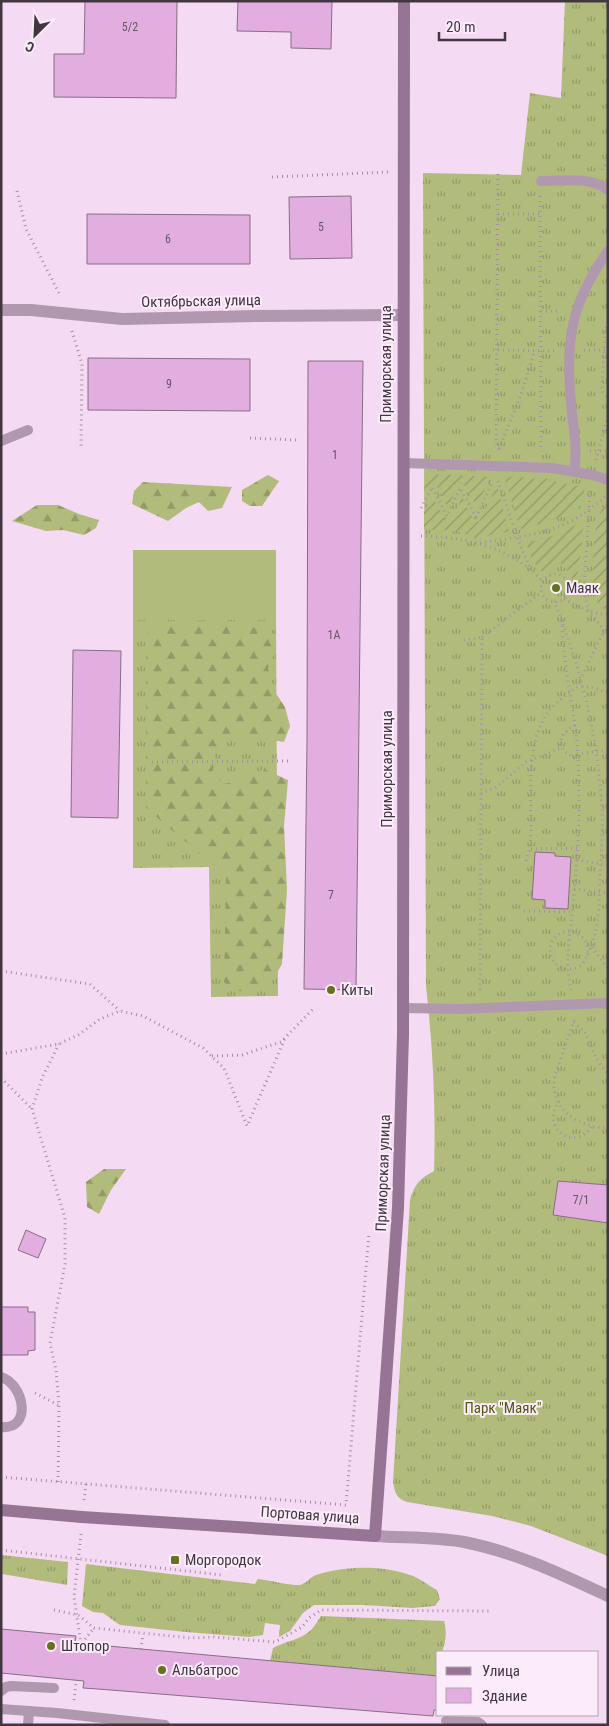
<svg xmlns="http://www.w3.org/2000/svg" width="609" height="1726" font-family="'Roboto Condensed',sans-serif">
<style>
.grass{fill:url(#grass-tufts)}
.forest{fill:url(#forest-firs)}
.garden{fill:url(#garden-furrows)}
.pitch{fill:#b1bc7c}
.building{fill:#e2aedf;stroke:#866e84}
.lines{fill:none;stroke-linecap:round;stroke-linejoin:round}
.path{stroke:#a491a3;stroke-width:3;stroke-dasharray:1 4;stroke-linecap:butt}
.lane{stroke:#b099ae;stroke-width:10}
.street{stroke:#b099ae;stroke-width:12}
.secondary{stroke:#967594;stroke-width:12}
.poi-dot{fill:#67721c;stroke:#fcebfa;stroke-width:2}
.labels{text-anchor:middle;stroke-width:4;stroke-linejoin:round;paint-order:stroke}
.number-label{font-size:12px;fill:#695568}
.street-label{font-size:15px;fill:#413741;stroke:#fcebfa}
.poi-label{font-size:15px;fill:#413741;stroke:#fcebfa;text-anchor:start}
.park-label{font-size:15px;fill:#525b10;stroke:#fcebfa}
</style>
<defs>
<pattern id="grass-tufts" width="24" height="20" patternUnits="userSpaceOnUse" patternTransform="scale(1.25)"><rect width="24" height="20" fill="#b1bc7c"/><path d="M3 7l-1-3M5 7V3M7 7l1-3M15 17l-1-3M17 17v-4M19 17l1-3" fill="none" stroke="#929a67"/></pattern>
<pattern id="forest-firs" width="22" height="20" patternUnits="userSpaceOnUse" patternTransform="scale(1.25)"><rect width="22" height="20" fill="#b1bc7c"/><path d="M5 1l3.5 6h-7zM16 11l3.5 6h-7z" fill="#929a67"/></pattern>
<pattern id="garden-furrows" width="10" height="10" patternUnits="userSpaceOnUse" patternTransform="scale(1.25)"><rect width="10" height="10" fill="#b1bc7c"/><path d="M-1 1l2-2M0 10L10 0M9 11l2-2" fill="none" stroke="#929a67"/></pattern>
</defs>
<rect width="100%" height="100%" fill="#f5daf3"/>
<!-- grass -->
<g class="grass">
<path d="M565,1H608V1556L531,1526L492,1516L407,1502C396,1498 395,1493 393,1482L410,1200C415,1184 419,1179 434,1171C436,1109 433,1048 426,986L423,173L521,175L530,93L561,98Z"/>
<path d="M133,620H276L278,996L211,997L209,867L133,868Z"/>
<path d="M1,1555L68,1562L67,1585L2,1574Z"/>
<path d="M86,1564L255,1584L258,1579C267,1580 293,1586 300,1585C306,1584 310,1577 316,1575C346,1566 381,1565 410,1575C418,1577 429,1586 437,1590L440,1599L435,1606L412,1608L363,1605H314L303,1613L290,1631L279,1637L280,1625L265,1623L263,1635L249,1637L186,1632L120,1625L103,1613L93,1612L82,1606Z"/>
<path d="M321,1616L444,1621C447,1631 446,1641 442,1652H438L436,1676L270,1661L273,1648C285,1641 301,1640 311,1630C315,1626 318,1620 321,1616Z"/>
</g>
<!-- forest -->
<g class="forest">
<path d="M268,475L279,481L262,506H250L242,501V490Z"/>
<path d="M143,482L232,487L222,508L208,511L199,502L186,508L168,521L132,504L134,491Z"/>
<path d="M37,505H58L79,514L99,520L96,528L84,535L63,530L46,531L12,521Z"/>
<path d="M204,624L265,628L274,654L268,668L273,689L285,707L290,726L284,742L244,736H225L215,751L213,771L222,784L244,780L264,769L288,780L284,826L287,890L282,964L270,985L254,993L232,990L224,982L226,876L146,808V638L149,626Z"/>
<path d="M104,1169H126L111,1190L99,1214L87,1207L86,1182Z"/>
</g>
<!-- garden -->
<g class="garden">
<path d="M439,474L490,477L477,508L466,487L460,482L449,505L447,506L435,483L432,482L424,493L425,476Z"/>
<path d="M504,476L542,479L584,487C584,492 585,498 582,503C575,516 534,526 520,529Z"/>
<path d="M496,487L498,489L509,532L475,538L460,532L441,530H424V512L432,495L444,519L447,522L452,520L462,497C468,506 468,518 479,522Z"/>
<path d="M608,502V608C604,608 600,607 598,603C589,590 593,534 598,518C600,512 603,507 608,502Z"/>
<path d="M583,522L582,543L576,585L564,565L559,563L550,565L544,573C533,565 530,555 526,543L550,537Z"/>
</g>
<!-- pitch -->
<rect class="pitch" x="133" y="550" width="143" height="70"/>
<!-- building -->
<g class="building">
<path d="M85,1H177L176,98L54,97V54H84Z"/>
<path d="M238,1H332L331,49L291,48V32L237,31Z"/>
<path d="M351,196L352,258L290,259L289,197Z"/>
<path d="M87,214L250,215V264H87Z"/>
<path d="M88,358L250,359V411L88,410Z"/>
<path d="M308,361H363L356,990L304,989L307,740Z"/>
<path d="M73,650L121,651L118,818L71,817Z"/>
<path d="M535,852L555,853V856L571,857L568,909L545,908V900L532,899Z"/>
<path d="M558,1181L608,1185V1223L553,1215Z"/>
<path d="M26,1230L46,1239L38,1258L18,1250Z"/>
<path d="M1,1307H28V1312H35V1350L28,1351V1355H1Z"/>
<path d="M1,1629L76,1636L75,1643L438,1676V1710H434L433,1716L98,1689L83,1688L84,1681L1,1673Z"/>
</g>
<g class="lines">
<!-- path -->
<g class="path">
<path d="M602,170L608,160"/>
<path d="M498,174L496,437L497,447L500,450"/>
<path d="M272,177L389,172"/>
<path d="M17,191L26,229L60,295"/>
<path d="M540,196L541,451"/>
<path d="M498,214H540"/>
<path d="M541,311H560"/>
<path d="M608,317L605,335L602,386L603,392L608,398"/>
<path d="M72,331L82,364L81,447"/>
<path d="M493,350L555,351"/>
<path d="M584,350H608"/>
<path d="M250,438L296,440"/>
<path d="M499,449L522,392L535,350"/>
<path d="M590,451H608"/>
<path d="M596,460L608,415"/>
<path d="M498,481L517,537L530,568"/>
<path d="M590,491L584,591L588,610L608,635"/>
<path d="M421,508L432,487L447,516L460,488L476,517L493,481"/>
<path d="M421,536C466,537 512,547 543,582"/>
<path d="M480,543C534,534 565,534 607,495"/>
<circle cx="555" cy="588" r="14"/>
<path d="M564,599C578,606 592,615 608,614"/>
<path d="M554,601C581,667 599,740 602,811C603,832 601,854 600,875C599,900 600,931 588,953C586,958 584,963 580,966C568,974 550,965 550,950C551,923 593,927 587,956"/>
<path d="M562,621C563,659 571,695 576,733C579,762 579,791 579,820C578,852 575,883 572,915C569,943 565,961 571,990"/>
<path d="M482,637L542,592"/>
<path d="M464,640L482,637L480,993"/>
<path d="M608,655V662"/>
<path d="M580,680L604,631"/>
<path d="M582,687H590L608,693"/>
<path d="M575,725C554,737 557,750 577,759"/>
<path d="M577,754L608,750"/>
<path d="M152,762L292,761"/>
<path d="M481,793L495,788L526,762L561,748"/>
<path d="M601,796L608,795"/>
<path d="M577,848L530,849C534,806 522,746 549,711C558,700 570,692 581,684"/>
<path d="M577,860L608,865"/>
<path d="M526,861L530,849"/>
<path d="M574,889L608,893"/>
<path d="M524,911L572,912"/>
<path d="M592,947L608,969"/>
<path d="M1,971L90,984L120,1011"/>
<path d="M574,1020L555,1075C548,1108 578,1128 608,1128"/>
<path d="M574,1022L585,1032L596,1058L608,1075"/>
<path d="M1,1054L59,1044L78,1035L100,1019L120,1011L143,1016L203,1048L224,1068L247,1126L286,1036"/>
<path d="M212,1056L242,1055L281,1042L315,1007"/>
<path d="M1,1078L32,1109"/>
<path d="M559,1101C540,1128 573,1152 592,1127"/>
<path d="M35,1393L58,1405"/>
<path d="M1,1477L346,1505L369,1233"/>
<path d="M58,1482L59,1405L56,1370L50,1343L65,1264V1218L32,1109L42,1078L59,1044"/>
<path d="M84,1500L86,1483"/>
<path d="M81,1534L74,1597L81,1644"/>
<path d="M1,1550L222,1575"/>
<path d="M54,1610L78,1615L94,1628L190,1638L214,1637L275,1642L302,1627L309,1618L321,1610L491,1611"/>
<path d="M82,1643L94,1628"/>
<path d="M141,1649L143,1634"/>
<path d="M74,1700L76,1683"/>
</g>
<!-- lane -->
<g class="lane">
<path d="M541,181C562,181 590,176 608,190"/>
<path d="M1,441L28,430"/>
<path d="M403,463L552,468L593,475L608,480"/>
<path d="M574,471C578,447 573,427 571,403C565,340 571,303 608,251"/>
<path d="M403,1008L461,1009L608,1003"/>
<path d="M1,1377C24,1384 33,1430 1,1427"/>
<path d="M1,1691L6,1687L11,1686L54,1688"/>
<path d="M1,1709L57,1713L165,1725"/>
<path d="M446,1721L478,1722L482,1725"/>
<path d="M28,1725L29,1711"/>
</g>
<!-- street -->
<g class="street">
<path d="M1,310H31L122,319L258,316L403,315"/>
<path d="M375,1536C404,1538 435,1537 464,1542C515,1552 561,1574 608,1596"/>
</g>
<!-- secondary -->
<path class="secondary" d="M1,1510L82,1517L375,1536L398,1208L403,1035L404,1"/>
</g>
<!-- markers -->
<g class="poi-dot">
<circle cx="556" cy="588" r="5"/>
<circle cx="331" cy="990" r="5"/>
<rect x="170" y="1555" width="10" height="10" rx="2.5"/>
<circle cx="51" cy="1646" r="5"/>
<circle cx="162" cy="1670" r="5"/>
</g>
<g class="labels">
<!-- number labels -->
<g class="number-label">
<text x="130" y="31">5/2</text>
<text x="321" y="231">5</text>
<text x="168" y="243">6</text>
<text x="169" y="388">9</text>
<text x="335" y="459">1</text>
<text x="334" y="639">1А</text>
<text x="331" y="899">7</text>
<text x="581" y="1204">7/1</text>
</g>
<!-- street labels -->
<g class="street-label">
<text transform="translate(201 301) rotate(-1)" y="5">Октябрьская улица</text>
<text transform="translate(386 364) rotate(-90)" y="5">Приморская улица</text>
<text transform="translate(387 769) rotate(-90)" y="5">Приморская улица</text>
<text transform="translate(383 1173) rotate(-88)" y="5">Приморская улица</text>
<text transform="translate(310 1515) rotate(4)" y="5">Портовая улица</text>
</g>
<!-- poi labels -->
<g class="poi-label">
<text x="566" y="593">Маяк</text>
<text x="341" y="995">Киты</text>
<text x="185" y="1565">Моргородок</text>
<text x="61" y="1651">Штопор</text>
<text x="172" y="1675">Альбатрос</text>
</g>
<!-- park labels -->
<g class="park-label">
<text x="503" y="1413">Парк "Маяк"</text>
</g>
</g>
<!-- border -->
<rect width="609" height="1726" fill="none" stroke="#413741" stroke-width="5"/>
<!-- legend -->
<rect x="436" y="1651" width="162" height="65" fill="#fcebfa" stroke="#b1a3b0"/>
<rect x="446" y="1667" width="25" height="8" fill="#967594" stroke="#b1a3b0"/>
<text x="482" y="1676" font-size="15" fill="#413741">Улица</text>
<rect x="446" y="1688" width="25" height="15" fill="#e2aedf" stroke="#b1a3b0"/>
<text x="482" y="1701" font-size="15" fill="#413741">Здание</text>
<!-- north arrow -->
<g transform="translate(35 35) rotate(204)" stroke="#fcebfa" stroke-width="4" paint-order="stroke">
<path d="M0-4L9 19L0 12L-9 19Z" fill="#413741"/>
<text y="-8" font-size="14" font-weight="bold" text-anchor="middle" fill="#413741">С</text>
</g>
<!-- scale -->
<path d="M439 32v8h66v-8" fill="none" stroke="#413741" stroke-width="2.5"/>
<text x="446" y="32" font-size="15" fill="#413741" stroke="#fcebfa" stroke-width="4" paint-order="stroke">20 m</text>
</svg>
